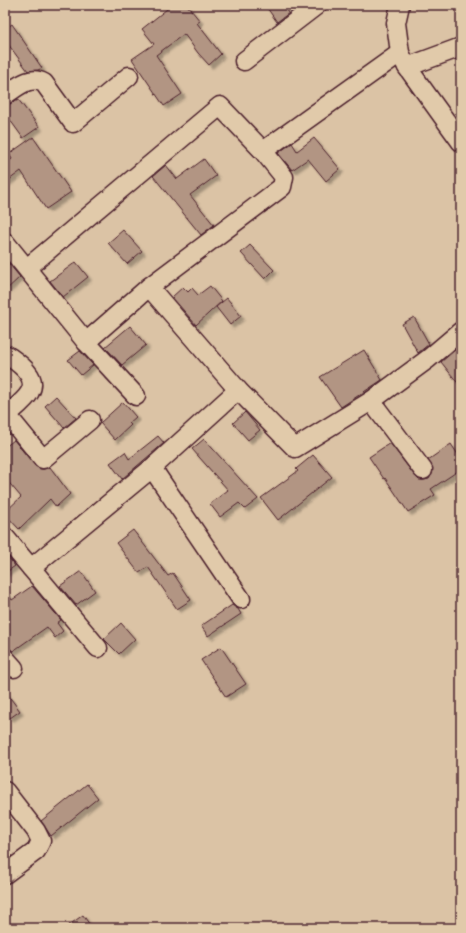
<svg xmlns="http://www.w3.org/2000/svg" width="466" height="933" font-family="Mali,sans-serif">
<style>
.building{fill:#b29583;stroke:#4a1f2b;filter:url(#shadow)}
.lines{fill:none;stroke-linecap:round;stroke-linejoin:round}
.minor-casing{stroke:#4a1f2b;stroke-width:21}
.minor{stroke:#e1caaa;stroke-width:18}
</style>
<defs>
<filter id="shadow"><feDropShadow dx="3.5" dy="3.5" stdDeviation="1" flood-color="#0004"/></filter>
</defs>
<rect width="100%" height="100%" fill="#dbc3a5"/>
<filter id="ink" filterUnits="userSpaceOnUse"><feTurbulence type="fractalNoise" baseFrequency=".025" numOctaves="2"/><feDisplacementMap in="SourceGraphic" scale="8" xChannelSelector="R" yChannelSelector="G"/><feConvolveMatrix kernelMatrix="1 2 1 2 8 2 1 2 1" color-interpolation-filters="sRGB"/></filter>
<g filter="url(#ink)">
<!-- building -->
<g class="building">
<path d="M172,5H187L200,21L197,23L221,54L209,65L198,53L184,34L156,55L182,94L164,106L132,59L154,44L142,29Z"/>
<path d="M265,5H284L289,13L277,22Z"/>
<path d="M12,24L42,68L38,70L28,71L5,40V29Z"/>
<path d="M18,99L39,127L23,138L5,113V107Z"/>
<path d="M33,137L71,192L46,209L21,171L5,183V165L12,159L9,154Z"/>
<path d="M314,138L340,169L326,181L308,159L292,170L278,153L292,143L297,151Z"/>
<path d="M204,159L216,176L190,195L214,225L201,235L153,176L166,165L177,179Z"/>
<path d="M123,230L142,251L127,264L108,243Z"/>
<path d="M250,245L274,270L265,279L241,253Z"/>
<path d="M5,259L20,277L5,291Z"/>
<path d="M76,262L88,277L63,297L50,281Z"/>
<path d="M210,286L222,301L196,325L172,297L183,287L188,292L192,288L198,295Z"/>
<path d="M227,298L241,316L230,325L216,307Z"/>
<path d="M414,317L429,344L418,353L402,324Z"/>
<path d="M130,326L146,345L122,365L105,347Z"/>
<path d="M461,345V387L441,362Z"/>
<path d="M364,350L382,380L341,407L320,377Z"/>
<path d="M80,351L93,365L81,375L68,360Z"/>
<path d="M56,396L76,418L64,428L45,406Z"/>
<path d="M123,402L136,417L129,423L131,425L115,440L100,423Z"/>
<path d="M245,412L260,430L248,440L233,423Z"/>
<path d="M158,436L164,443L122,479L110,463L125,452L129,459Z"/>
<path d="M204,439L258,499L245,509L239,503L220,517L210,504L228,490L192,449Z"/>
<path d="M14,440L35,466L40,469H44L50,467L70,494L56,507L50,499L19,529L5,514V512L21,497L5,478V447Z"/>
<path d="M390,443L415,476L419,480H424L429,479L432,474L433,468L428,460L451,444L461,459V469L431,489L435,495L408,512L385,478L384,479L369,457Z"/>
<path d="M313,455L332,477L278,520L261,498L298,471L296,469Z"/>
<path d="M133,530L168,576L173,573L191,600L177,609L148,567L139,573L116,543Z"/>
<path d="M5,553L15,566L5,573Z"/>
<path d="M81,571L95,591L76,605L60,586Z"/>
<path d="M32,586L61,620L57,623L63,631L55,638L47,627L13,651L9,648H5V590L12,600Z"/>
<path d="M232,605L238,609L241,614L208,636L201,626Z"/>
<path d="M121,623L135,639L119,654L104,639Z"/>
<path d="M221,647L246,684L226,697L201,660Z"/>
<path d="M5,691L20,711L10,718L5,712Z"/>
<path d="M87,784L98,798L51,836L41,821Z"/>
<path d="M83,915L92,928H65Z"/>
</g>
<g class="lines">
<defs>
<g id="minor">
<path d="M400,5L396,23L400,53L407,67L461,142"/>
<path d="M244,61L317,5"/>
<path d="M407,67L461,47"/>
<path d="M5,95C18,87 29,75 44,83L73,123L129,76"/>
<path d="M263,151L400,53"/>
<path d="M5,242L86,342L136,396"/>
<path d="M27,268L220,106L263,151L284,177L282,187L149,287L86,342"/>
<path d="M5,355H7C14,360 22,365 27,372C42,390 20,403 7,415L43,459L90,420"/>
<path d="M238,390L295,448L371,401L428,359L461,331"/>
<path d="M371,401L423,470"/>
<path d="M152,468L241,599"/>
<path d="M5,537L98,648"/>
<path d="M31,568L152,468L238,390L149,287"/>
<path d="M5,658L14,668"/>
<path d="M5,791L36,831L41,841L36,851L5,874"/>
</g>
</defs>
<!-- minor casing -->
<use href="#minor" class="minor-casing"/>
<!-- minor -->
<use href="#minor" class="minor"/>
</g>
</g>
<!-- margin -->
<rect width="466" height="933" fill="none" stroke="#e1caaa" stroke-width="20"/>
<rect x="10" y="10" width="446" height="913" fill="none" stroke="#4a1f2b" stroke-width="1.5" filter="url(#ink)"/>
</svg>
